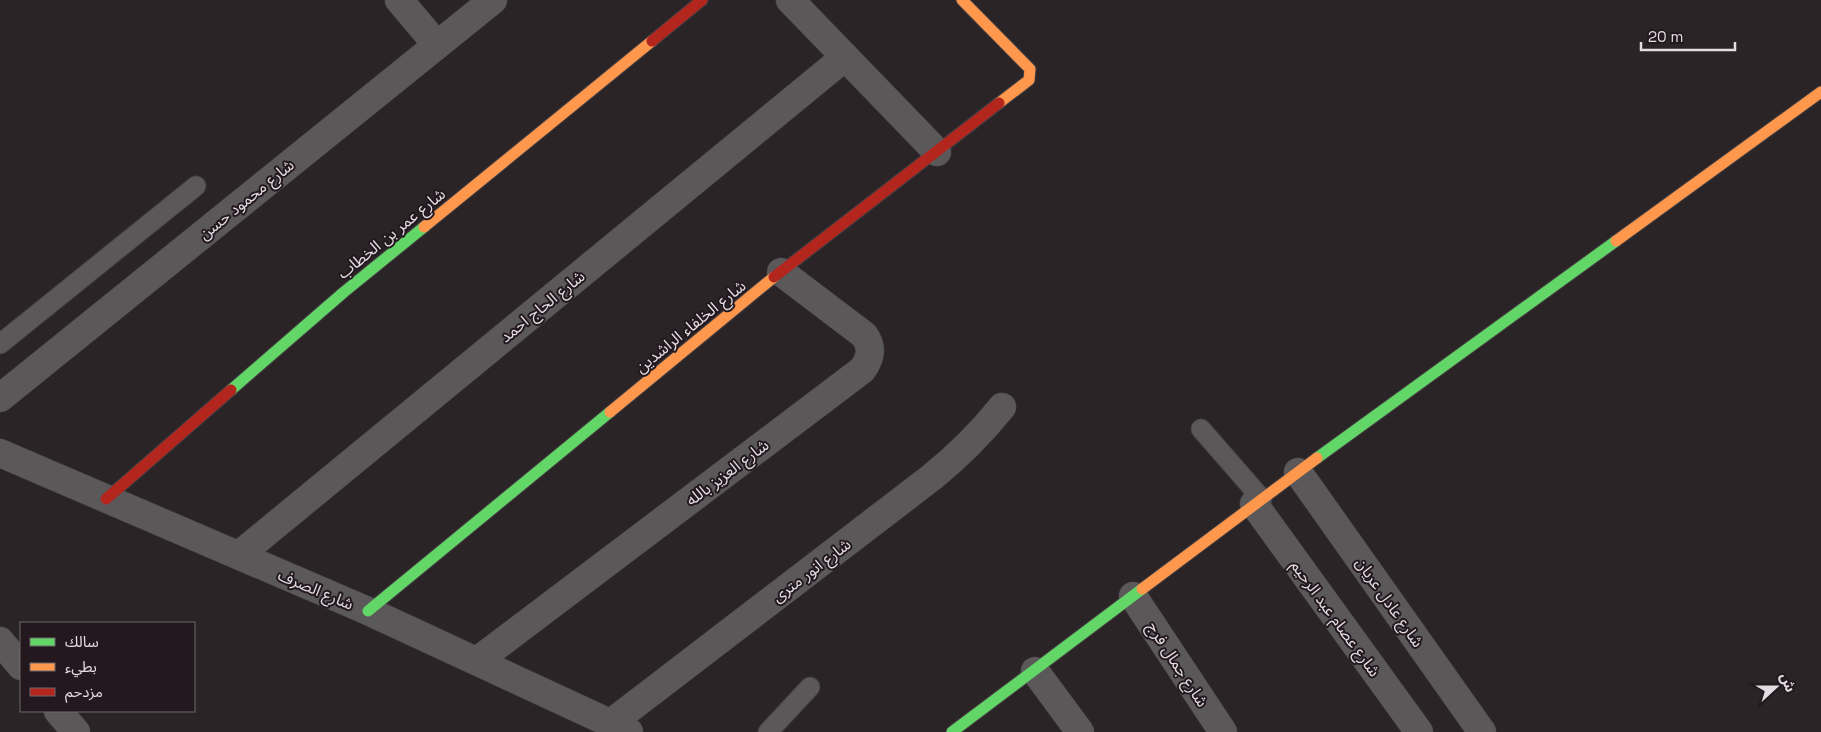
<svg xmlns="http://www.w3.org/2000/svg" width="1821" height="732" font-family="'Space Grotesk','Noto Sans Arabic',sans-serif">
<style>
.lines{fill:none;stroke-linecap:round;stroke-linejoin:round}
.lane-casing{stroke:#443f42;stroke-width:21}
.street-casing{stroke:#443f42;stroke-width:29}
.fast-casing{stroke:#443f42;stroke-width:13}
.slow-casing{stroke:#443f42;stroke-width:13}
.jam-casing{stroke:#443f42;stroke-width:13}
.lane{stroke:#5b585a;stroke-width:19}
.street{stroke:#5b585a;stroke-width:28}
.fast{stroke:#63d668;stroke-width:11}
.slow{stroke:#ff974d;stroke-width:11}
.jam{stroke:#b3261e;stroke-width:11}
.labels{text-anchor:middle;stroke-width:4;stroke-linejoin:round;paint-order:stroke}
.street-label{font-size:16px;fill:#e3dce0;stroke:#22181e}
</style>
<rect width="100%" height="100%" fill="#2a2427"/>
<g class="lines">
<defs>
<g id="lane">
<path d="M0,344L196,186"/>
<path d="M1201,429L1262,499"/>
<path d="M768,732L810,687"/>
</g>
<g id="street">
<path d="M399,0L437,45"/>
<path d="M790,0L937,152"/>
<path d="M0,398L493,0"/>
<path d="M0,453L368,611L629,732"/>
<path d="M1298,472L1482,732"/>
<path d="M1254,504L1419,732"/>
<path d="M239,555L845,57"/>
<path d="M1133,596L1223,732"/>
<path d="M0,641L21,666"/>
<path d="M477,661L862,370C871,358 873,347 864,335L781,272"/>
<path d="M1035,671L1080,732"/>
<path d="M58,711L76,732"/>
<path d="M611,723L932,477C958,456 981,433 1002,407"/>
</g>
<g id="fast">
<path d="M231,390L344,292L424,227"/>
<path d="M1317,458L1616,241"/>
<path d="M368,611L610,412"/>
<path d="M952,732L1142,589"/>
</g>
<g id="slow">
<path d="M962,0L1030,69L1029,80L999,103"/>
<path d="M424,227L652,41"/>
<path d="M1616,241L1821,92"/>
<path d="M610,412L774,277"/>
<path d="M1142,589L1317,458"/>
</g>
<g id="jam">
<path d="M652,41L702,0"/>
<path d="M774,277L999,103"/>
<path d="M106,499L231,390"/>
</g>
</defs>
<!-- lane casing -->
<use href="#lane" class="lane-casing"/>
<!-- street casing -->
<use href="#street" class="street-casing"/>
<!-- fast casing -->
<use href="#fast" class="fast-casing"/>
<!-- slow casing -->
<use href="#slow" class="slow-casing"/>
<!-- jam casing -->
<use href="#jam" class="jam-casing"/>
<!-- lane -->
<use href="#lane" class="lane"/>
<!-- street -->
<use href="#street" class="street"/>
<!-- fast -->
<use href="#fast" class="fast"/>
<!-- slow -->
<use href="#slow" class="slow"/>
<!-- jam -->
<use href="#jam" class="jam"/>
</g>
<g class="labels">
<!-- street labels -->
<g class="street-label">
<text transform="translate(246 199) rotate(-39)" y="6">شارع محمود حسن</text>
<text transform="translate(391 233) rotate(-39)" y="6">شارع عمر بن الخطاب</text>
<text transform="translate(542 306) rotate(-39)" y="6">شارع الحاج احمد</text>
<text transform="translate(690 326) rotate(-39)" y="6">شارع الخلفاء الراشدين</text>
<text transform="translate(727 472) rotate(-37)" y="6">شارع العزيز بالله</text>
<text transform="translate(811 570) rotate(-37)" y="6">شارع انور مترى</text>
<text transform="translate(316 589) rotate(23)" y="6">شارع الصرف</text>
<text transform="translate(1390 602) rotate(55)" y="6">شارع عادل عريان</text>
<text transform="translate(1336 618) rotate(54)" y="6">شارع عصام عبد الرحيم</text>
<text transform="translate(1178 664) rotate(57)" y="6">شارع جمال فرج</text>
</g>
</g>
<!-- legend -->
<rect x="20" y="622" width="175" height="90" fill="#22181e" stroke="#6f666c"/>
<rect x="30" y="638" width="25" height="8" fill="#63d668" stroke="#6f666c"/>
<text x="65" y="647" font-size="15" fill="#e3dce0">سالك</text>
<rect x="30" y="663" width="25" height="8" fill="#ff974d" stroke="#6f666c"/>
<text x="65" y="672" font-size="15" fill="#e3dce0">بطيء</text>
<rect x="30" y="688" width="25" height="8" fill="#b3261e" stroke="#6f666c"/>
<text x="65" y="697" font-size="15" fill="#e3dce0">مزدحم</text>
<!-- north arrow -->
<g transform="translate(1776 687) rotate(69)" stroke="#22181e" stroke-width="4" paint-order="stroke">
<path d="M0-4L9 19L0 12L-9 19Z" fill="#e3dce0"/>
<text y="-8" font-size="14" font-weight="bold" text-anchor="middle" fill="#e3dce0">ش</text>
</g>
<!-- scale -->
<path d="M1641 42v8h94v-8" fill="none" stroke="#e3dce0" stroke-width="2.5"/>
<text x="1648" y="42" font-size="15" fill="#e3dce0" stroke="#22181e" stroke-width="4" paint-order="stroke">20 m</text>
</svg>
